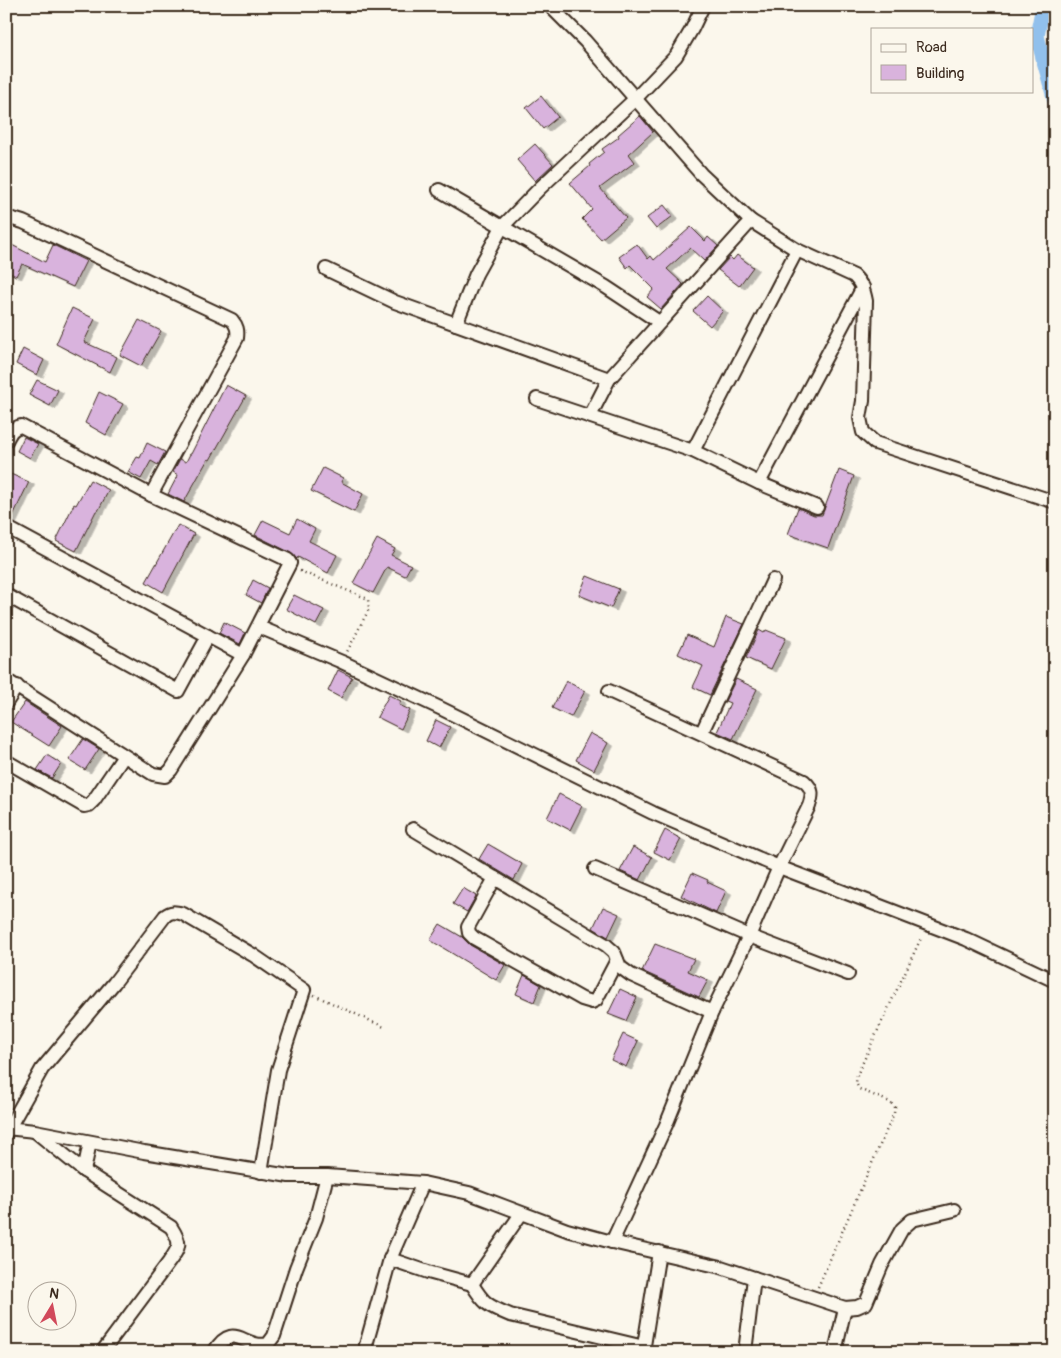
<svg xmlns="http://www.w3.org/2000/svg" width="1061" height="1358" font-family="Pangolin,sans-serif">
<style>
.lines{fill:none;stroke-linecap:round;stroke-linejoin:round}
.canal{stroke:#91c0ec;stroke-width:15}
.building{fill:#d9b3dd;stroke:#3b2a1e;filter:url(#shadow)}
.minor-casing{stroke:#3b2a1e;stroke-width:16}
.path{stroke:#3b2a1e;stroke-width:2.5;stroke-dasharray:1 4;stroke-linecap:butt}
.minor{stroke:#fbf7ec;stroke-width:12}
</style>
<defs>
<filter id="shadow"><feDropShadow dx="5.5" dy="3" stdDeviation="0" flood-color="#0004"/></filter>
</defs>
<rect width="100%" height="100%" fill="#fbf7ec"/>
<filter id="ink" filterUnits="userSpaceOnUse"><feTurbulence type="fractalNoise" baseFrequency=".02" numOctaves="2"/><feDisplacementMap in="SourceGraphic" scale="10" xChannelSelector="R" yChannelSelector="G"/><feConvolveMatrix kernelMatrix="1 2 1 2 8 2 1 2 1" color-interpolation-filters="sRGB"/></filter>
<g filter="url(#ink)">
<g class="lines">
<!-- canal -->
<path class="canal" d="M1043,6L1037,36L1055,101"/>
</g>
<!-- building -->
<g class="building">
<path d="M541,96L558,117L543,129L526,108Z"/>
<path d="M640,116L653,132L629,154L635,162L600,188L626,218L601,239L582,219L592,209L570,183L590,166L589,164L604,152L602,149L619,137L618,135Z"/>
<path d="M535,144L553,164L535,181L517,160Z"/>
<path d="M664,205L673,216L656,229L647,218Z"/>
<path d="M691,227L705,241L708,237L718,246L704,261L690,248L667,269L683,284L661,309L647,297L654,289L630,265L627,268L619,257L637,244L648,259L651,256L654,260Z"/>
<path d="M6,242L45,262L53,245L86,261L73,287L22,264L16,276L6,271Z"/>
<path d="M737,255L753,267L739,286L718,270L730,257L733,260Z"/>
<path d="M707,296L723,311L710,326L693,311Z"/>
<path d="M72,308L95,319L84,342L117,357L110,372L56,344Z"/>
<path d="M139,320L161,331L141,366L120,355Z"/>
<path d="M23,349L44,360L37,375L16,364Z"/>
<path d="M37,380L58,390L50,406L29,395Z"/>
<path d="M226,385L246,396L210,460L208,459L184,502L168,494L178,475L173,472L180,459L186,462L190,454H191Z"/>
<path d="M99,392L123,404L106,435L85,423Z"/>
<path d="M24,437L38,444L30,458L17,451Z"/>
<path d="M147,443L165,452L158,465L151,461L141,479L128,472L137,457L140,458Z"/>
<path d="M323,468L343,478L341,482L363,494L354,512L311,491Z"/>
<path d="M839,470L854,476L828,548L788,534L798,508L814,515H822Z"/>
<path d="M6,472L29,482L11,520L6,519Z"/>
<path d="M90,480L109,490L98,511H96L76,551L56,541L74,504L76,505Z"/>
<path d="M297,519L315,529L309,541L337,555L328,573L298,557L297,559L291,553L255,535L263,520L290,533Z"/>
<path d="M178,525L194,534L163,592L146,582Z"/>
<path d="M377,539L395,549L391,555L411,565L405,576L387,567L373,593L353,583Z"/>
<path d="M587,576L619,589L611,608L579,595Z"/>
<path d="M253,580L268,588L261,603L246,595Z"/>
<path d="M294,595L324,610L316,625L286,609Z"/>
<path d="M726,617L744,624L710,695L693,687L703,666L678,654L687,635L714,647Z"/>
<path d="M224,622L245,633L240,644L219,633Z"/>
<path d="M759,630L764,633L766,630L786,638L771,669L746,658Z"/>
<path d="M338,670L352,677L341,698L328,691Z"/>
<path d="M736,679L757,689L733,739L717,732L730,703L725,701Z"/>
<path d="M566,681L585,691L571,717L552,708Z"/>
<path d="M389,695L401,701L399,705L410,710L401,729L377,717Z"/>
<path d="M25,702L62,726L49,746L11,722Z"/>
<path d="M436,720L450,727L439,748L426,741Z"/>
<path d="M590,733L608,743L594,770L576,760Z"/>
<path d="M83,739L99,749L85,770L69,760Z"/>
<path d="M47,755L61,764L52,778L37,770Z"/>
<path d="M559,794L582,806L570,830L547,818Z"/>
<path d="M665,830L681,839L670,860L654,852Z"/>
<path d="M488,844L522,864L514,880L479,859Z"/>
<path d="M633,847L652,857L640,880L620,871Z"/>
<path d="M692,873L708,880L707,882L726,891L716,913L681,896Z"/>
<path d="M463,888L476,896L467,912L453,904Z"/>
<path d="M603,907L619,914L608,937L593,928Z"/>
<path d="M440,924L462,937L470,945L505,965L496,980L430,940Z"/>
<path d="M655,944L694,959L688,971L708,980L699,997L642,971Z"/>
<path d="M524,975L541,985L534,1002L516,994Z"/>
<path d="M620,989L637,997L626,1021L608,1014Z"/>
<path d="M623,1034L638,1041L626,1067L611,1060Z"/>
</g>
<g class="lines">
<defs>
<g id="minor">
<path d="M550,6L585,41L701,174L751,221L797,250L854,276C862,284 864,291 866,301L863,401L860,418L863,432L875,443L1055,502"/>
<path d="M439,190L606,287L659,322"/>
<path d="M6,221L13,219L23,222L232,320C237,326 238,330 237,338L151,495"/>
<path d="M326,269L395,302L609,379"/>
<path d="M456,324L476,274L502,227L540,188L635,99L676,56L692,29L703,6"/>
<path d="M537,399L693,451L759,483L817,507"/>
<path d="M590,416L609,379L751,221"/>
<path d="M6,441C10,433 12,428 21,426L151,495L288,560L290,563L243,655L171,770L165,776L153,774L6,680"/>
<path d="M693,451L797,250"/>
<path d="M759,483L863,287"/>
<path d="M6,527L208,636"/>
<path d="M6,595L178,691L208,636L243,655"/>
<path d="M259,627L342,662L442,709L653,813L779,867L749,936L848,974"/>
<path d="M609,691L804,781C813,789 813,794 809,806L779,867L966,939L1055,981"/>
<path d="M6,703L17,686"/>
<path d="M702,732L773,580"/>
<path d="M6,761L84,806L89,805L94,800L124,756"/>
<path d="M413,829L606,945L614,952L620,967L631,975L712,1012"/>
<path d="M595,869L749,936L712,1012L666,1125L612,1242"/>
<path d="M495,878L468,927L469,933L474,938L582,999L592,1002L596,1000L617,960"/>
<path d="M6,1128L35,1131L144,1152L289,1176H327L423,1183L469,1193L567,1230L612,1242L721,1267L845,1308L857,1307L866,1303L882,1265L902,1229L912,1220L954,1210"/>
<path d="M36,1132L84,1171L171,1227C182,1244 180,1246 169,1262L102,1352"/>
<path d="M6,1133L42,1069L114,983L165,916C171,911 175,912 183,914L253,955L304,990L278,1070L261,1172"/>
<path d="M84,1171L90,1142"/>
<path d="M390,1259L428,1272L472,1284L521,1214"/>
<path d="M472,1284C484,1304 488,1306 510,1315L644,1347"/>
<path d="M366,1345L390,1259L423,1183"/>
<path d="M214,1352C234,1319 244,1350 268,1344L274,1336L296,1268L316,1218L327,1176"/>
<path d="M643,1352L659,1252"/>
<path d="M745,1352L754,1278"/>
<path d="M835,1352L845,1308"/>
</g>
</defs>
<!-- minor casing -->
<use href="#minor" class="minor-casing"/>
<!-- path -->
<g class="path">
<path d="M300,571L368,599L369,609L347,652"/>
<path d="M314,995L384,1027"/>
<path d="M818,1287L894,1113L895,1107L890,1102L859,1089L856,1083L857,1075L922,936"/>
</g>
<!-- minor -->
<use href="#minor" class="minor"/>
</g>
</g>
<!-- margin -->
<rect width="1061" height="1358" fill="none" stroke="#fbf7ec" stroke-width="25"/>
<rect x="12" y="12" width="1036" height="1333" fill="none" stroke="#3b2a1e" stroke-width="2" filter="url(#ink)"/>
<!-- legend -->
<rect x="871" y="28" width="162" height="65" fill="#fbf7ec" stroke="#aea59a"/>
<rect x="881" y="44" width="25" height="8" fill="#fbf7ec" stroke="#aea59a"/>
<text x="916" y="52" font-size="15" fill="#3b2a1e">Road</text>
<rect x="881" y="65" width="25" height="15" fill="#d9b3dd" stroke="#aea59a"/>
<text x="916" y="78" font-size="15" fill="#3b2a1e">Building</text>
<!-- north arrow -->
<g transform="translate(52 1306) rotate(10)"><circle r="24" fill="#fbf7ec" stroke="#aea59a"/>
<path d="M0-4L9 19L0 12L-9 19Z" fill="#d1495b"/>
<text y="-8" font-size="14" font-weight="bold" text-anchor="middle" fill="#3b2a1e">N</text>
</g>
</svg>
